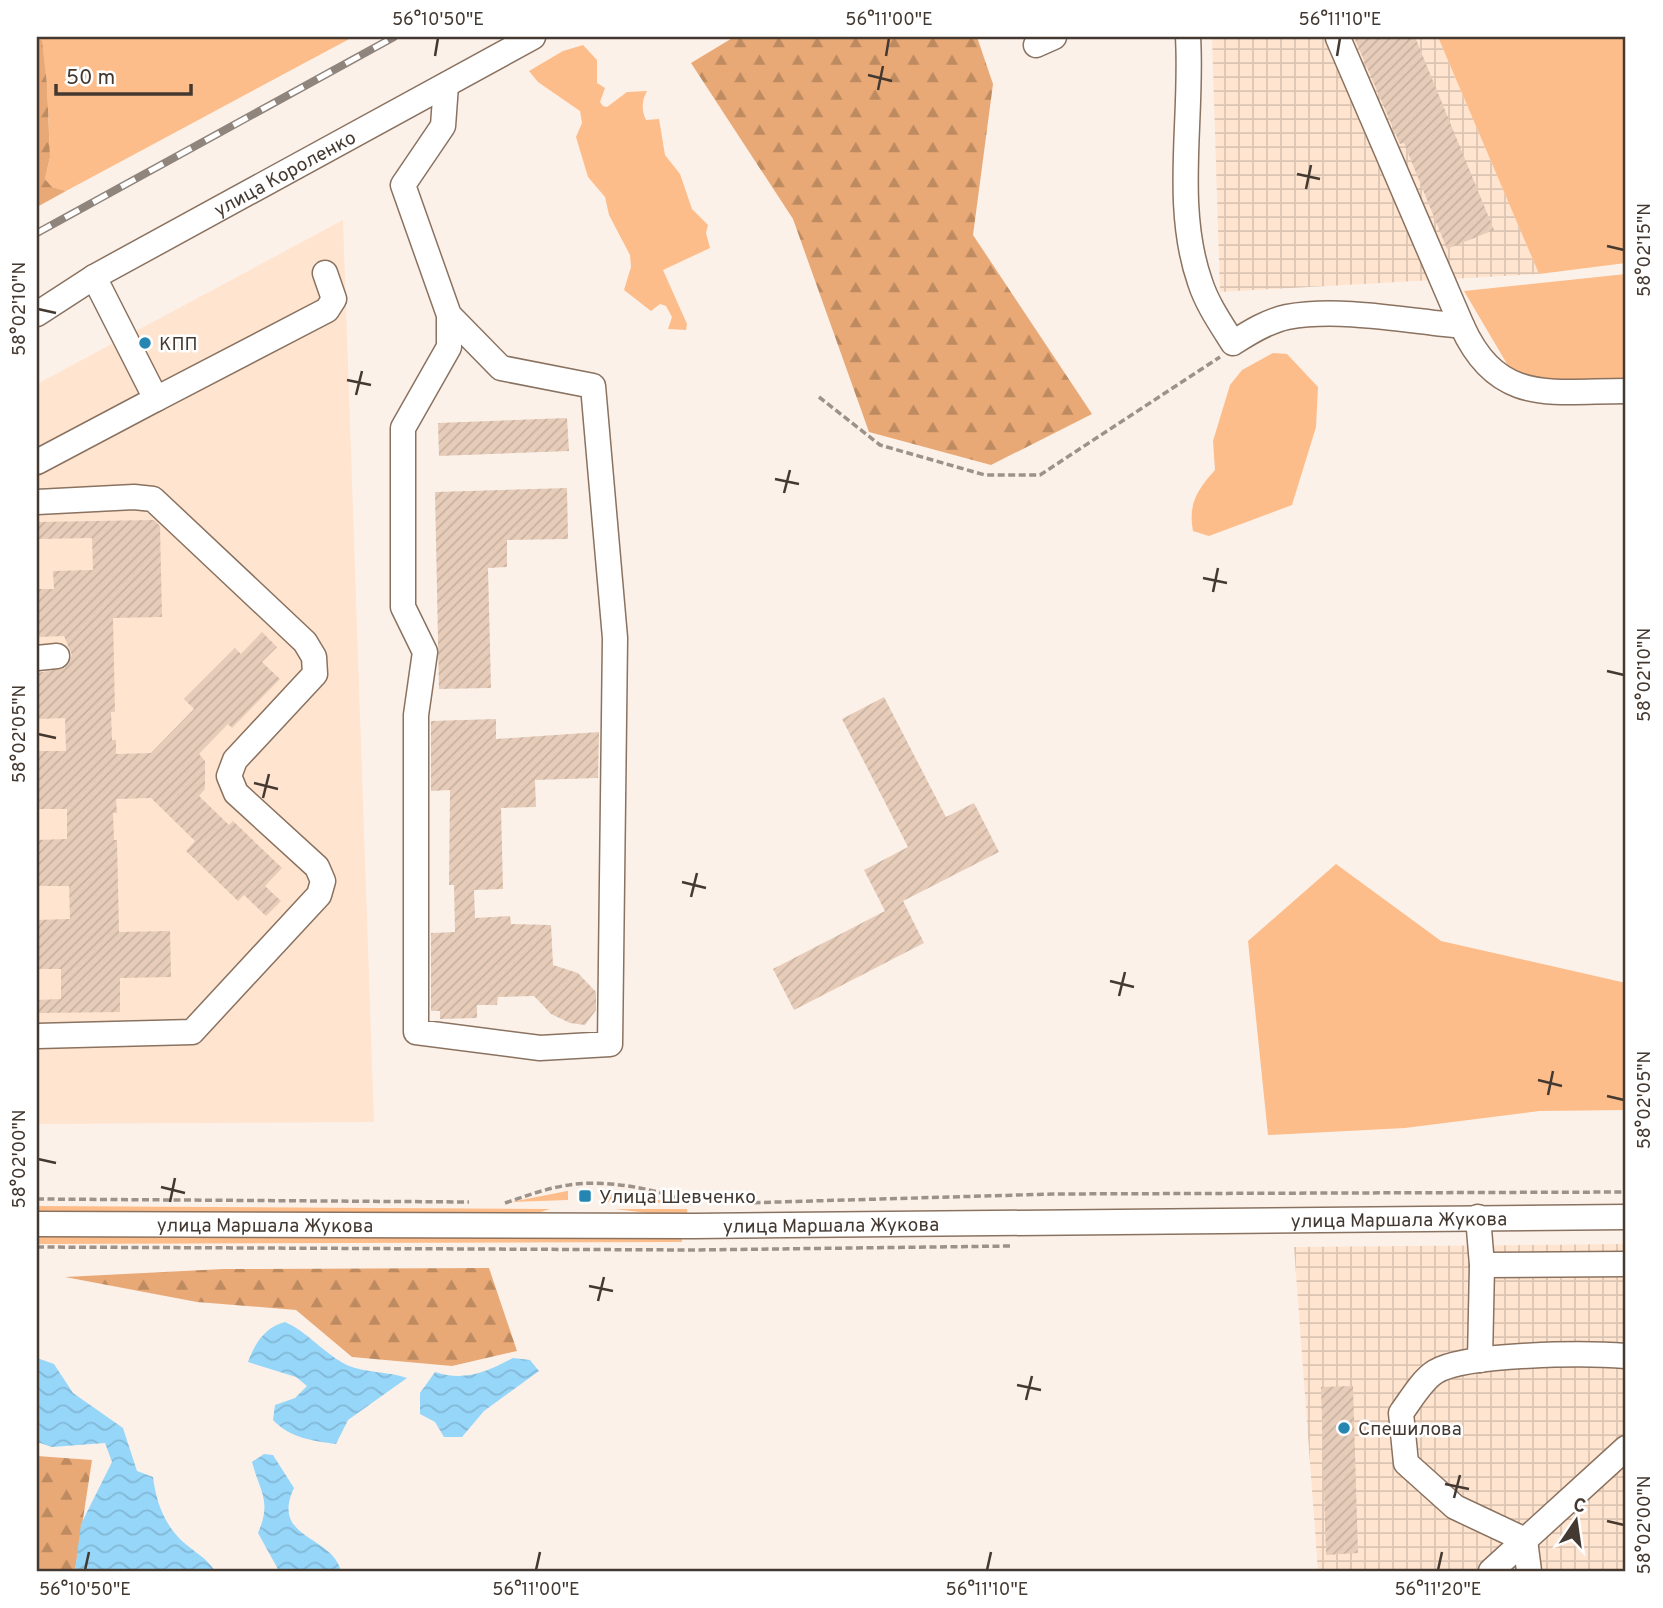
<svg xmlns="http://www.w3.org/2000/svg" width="1663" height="1608" font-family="Overpass,sans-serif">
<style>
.built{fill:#ffe4d0}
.industrial{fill:url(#industrial-grid)}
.green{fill:#fdbd8a}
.forest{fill:url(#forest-firs)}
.water{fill:url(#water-waves)}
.building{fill:url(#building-hatch)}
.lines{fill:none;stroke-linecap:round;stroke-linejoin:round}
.minor-casing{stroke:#8a7260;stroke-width:27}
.path{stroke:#9d928a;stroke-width:3.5;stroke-dasharray:7 3.5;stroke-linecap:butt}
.minor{stroke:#fff;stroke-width:24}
.rail-casing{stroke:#90857d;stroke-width:8}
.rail{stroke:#fff;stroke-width:5;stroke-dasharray:16;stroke-linecap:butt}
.ticks{fill:none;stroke:#443931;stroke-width:2.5}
.poi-dot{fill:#2587b1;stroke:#fff;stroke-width:2.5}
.labels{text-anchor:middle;stroke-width:5;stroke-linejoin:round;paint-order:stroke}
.street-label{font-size:19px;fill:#443931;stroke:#fff}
.poi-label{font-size:19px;fill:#443931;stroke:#fff;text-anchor:start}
.neatline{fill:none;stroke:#443931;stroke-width:2.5}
.ticks-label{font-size:18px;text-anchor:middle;fill:#443931}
</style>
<defs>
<pattern id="industrial-grid" width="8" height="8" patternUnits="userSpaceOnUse" patternTransform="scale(1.75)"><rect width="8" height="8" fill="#ffe4d0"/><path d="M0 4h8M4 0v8" fill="none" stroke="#dcc4b3"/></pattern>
<pattern id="forest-firs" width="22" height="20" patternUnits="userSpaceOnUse" patternTransform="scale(1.75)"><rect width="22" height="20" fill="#e9a976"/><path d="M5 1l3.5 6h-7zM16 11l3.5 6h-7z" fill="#be8b61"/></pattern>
<pattern id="water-waves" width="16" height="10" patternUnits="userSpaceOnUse" patternTransform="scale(1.75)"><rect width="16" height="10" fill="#96d6f9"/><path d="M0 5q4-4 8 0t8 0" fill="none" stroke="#82b8d6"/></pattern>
<pattern id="building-hatch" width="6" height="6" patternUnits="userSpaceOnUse" patternTransform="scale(1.75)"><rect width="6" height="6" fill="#e7cdb9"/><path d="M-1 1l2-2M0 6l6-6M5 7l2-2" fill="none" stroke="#c7b1a0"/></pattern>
</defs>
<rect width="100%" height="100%" fill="#fcf1e9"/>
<!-- built -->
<path class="built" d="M343,220L374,1122L37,1124V384Z"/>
<!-- industrial -->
<g class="industrial">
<path d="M1212,37H1438L1539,274L1220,292Z"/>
<path d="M1626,1244V1571H1318L1294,1247Z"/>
</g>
<!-- green -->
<g class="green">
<path d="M41,37H353L66,191L52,187L45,179L50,157L47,84Z"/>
<path d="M1438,37H1626V263L1539,274Z"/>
<path d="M583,45L597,60V83L605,88L600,102L603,106L607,107L627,92L647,91C642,100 641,110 646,120L659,119L665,155L680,174L692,209L708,225L706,233L710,248L663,270L687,324L686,330L668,329L672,317L666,306L660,304L651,311L624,290L631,267L630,255L609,215L605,197L588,177L576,137L582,123L580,111L538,82L529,71L563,51Z"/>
<path d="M1626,274V382L1528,381L1510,369L1464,291Z"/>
<path d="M1273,353L1287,354L1318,387L1316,427L1292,505L1209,536L1193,531C1188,504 1197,490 1215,470L1213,441L1230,385L1242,370Z"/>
<path d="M1336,864L1441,941L1626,983V1110L1539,1111L1405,1128L1268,1135L1248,941Z"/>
<path d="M568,1191V1200L511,1202L567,1191Z"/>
<path d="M602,1192L680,1203L602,1202Z"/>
<path d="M37,1206L550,1209L528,1216L37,1213Z"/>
<path d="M615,1209H687L688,1218Z"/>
<path d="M682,1234V1242L37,1244V1235Z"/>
</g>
<!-- forest -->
<g class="forest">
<path d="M37,37L42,40L47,84L50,157L45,179L52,187L66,191L37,207Z"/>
<path d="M734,37H977L993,84L973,235L1092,414L991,465L869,432L793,219L691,63Z"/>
<path d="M489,1268L517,1351L452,1366L352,1357L296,1310L197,1302L65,1277L223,1269Z"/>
<path d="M37,1456L92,1460L75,1571H37Z"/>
</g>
<!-- water -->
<g class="water">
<path d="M285,1322C306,1331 322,1351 343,1363C360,1373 387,1371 407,1378L348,1420L336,1444C313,1441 290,1438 273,1420L275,1405L295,1398L307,1386L296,1377L248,1362C255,1343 265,1327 285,1322Z"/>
<path d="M37,1358L54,1364L73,1393L123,1428L137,1471L153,1477C156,1501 164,1524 182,1541C194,1552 206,1557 215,1571H75L81,1524L112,1462L105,1443L52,1447L37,1442Z"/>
<path d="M513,1358L530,1360L539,1371L484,1411L462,1437H444L435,1422L420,1414V1393L435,1372C464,1382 487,1372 513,1358Z"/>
<path d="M264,1454L273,1455L294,1488C270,1539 332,1535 341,1571H279L258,1533C272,1501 260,1492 252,1462Z"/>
</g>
<!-- building -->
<g class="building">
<path d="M1354,37H1415L1494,230L1447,249L1404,143L1400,144Z"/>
<path d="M567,418L569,451L439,456L438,423Z"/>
<path d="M567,488L568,539L507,540V567L488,568L491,688L439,689L435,492Z"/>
<path d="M154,520L160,526L162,617L113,618L115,712H111L112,740H116V754L151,753L194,709L184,699L235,648L241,654L262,632L277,647L262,662L280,679L232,728L228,724L199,754L205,761V789L199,796L229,825L233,821L282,868L265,886L281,901L266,916L244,895L238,901L186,851L195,841L151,798L116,799L117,813H113L114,840H117L119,932L170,931L171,977L120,978V1012L37,1013V1000L61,999V969H37V920L70,919L69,886H37V840L67,839V809H38L37,802V751H66L65,718L37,719V673L65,668L72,655L64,636L37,637V589H54L53,571L93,570L92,538L37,539V522Z"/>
<path d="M884,697L946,817L974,803L999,852L903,901L924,943L794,1010L773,969L885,911L864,870L908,847L842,719Z"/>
<path d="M496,719V739L599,732L598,778L535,780L536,807L501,808L503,889L474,890L475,918L510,916L511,924L551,925L553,965L578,973L596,992V1010L585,1025L570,1023L551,1014L534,996L498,997L497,1005H477V1018L440,1019V1011H431V933L455,932L454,885H449L450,790L431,791V721Z"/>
<path d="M1353,1386L1358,1553L1326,1555L1321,1387Z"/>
</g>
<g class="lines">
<defs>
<g id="minor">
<path d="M1188,37C1193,117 1173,205 1200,282C1207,304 1221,324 1233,343C1250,332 1268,321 1287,317C1340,307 1408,321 1462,326"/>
<path d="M1338,38L1462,326C1498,406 1552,391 1626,391"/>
<path d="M1036,45L1054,37"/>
<path d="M446,85L443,126L403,185L449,315V347L403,428V607L425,652L416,715V1032L540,1048L610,1044L615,638L593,386L501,368L449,315"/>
<path id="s1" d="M37,314L94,277L533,37"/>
<path d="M156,399L327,310L334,299L325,273"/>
<path d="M37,462L156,399L94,277"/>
<path d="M37,502L134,497L153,499L305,642L314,657L315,674L235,760L229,776L236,793L317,867L323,881L319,895L192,1032L37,1036"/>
<path d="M37,658L57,656"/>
<path d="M1478,1217L1482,1265L1480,1360"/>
<path id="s2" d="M37,1224L694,1226L1626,1217"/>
<path d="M1482,1265L1626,1264"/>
<path d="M1491,1571L1626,1448"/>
<path d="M1529,1571L1525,1540L1455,1507L1406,1463L1401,1413C1410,1401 1422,1380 1435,1372C1466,1353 1588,1353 1626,1356"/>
</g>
</defs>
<!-- minor casing -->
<use href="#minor" class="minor-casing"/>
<!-- path -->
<g class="path">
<path d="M819,397L880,445L985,475H1040L1220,357"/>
<path d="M37,1199L469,1202"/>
<path d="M505,1203C526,1196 547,1188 569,1185C606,1179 659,1189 693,1204"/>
<path d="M743,1203L1053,1194L1626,1192"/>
<path d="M37,1247L694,1250L1011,1246"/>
</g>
<!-- minor -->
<use href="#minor" class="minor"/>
<defs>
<path id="rail" d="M37,233L394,37"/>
</defs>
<!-- rail casing -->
<use href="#rail" class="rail-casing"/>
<!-- rail -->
<use href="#rail" class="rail"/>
</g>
<!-- ticks -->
<path class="ticks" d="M435,56L438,38M886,56L889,38M1337,56L1340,38M868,75L892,81M878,90L883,66M1297,174L1320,179M1306,189L1311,165M1607,246L1624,250M38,309L56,313M347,380L371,385M356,395L362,371M775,479L799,484M784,493L790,470M1203,578L1227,583M1213,592L1218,568M1607,671L1624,675M38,734L56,738M254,783L278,789M263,798L269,774M682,882L706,888M691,897L697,873M1110,981L1134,987M1119,996L1125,972M1538,1080L1562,1086M1548,1095L1553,1071M1607,1096L1624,1100M38,1159L56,1163M161,1187L185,1193M170,1202L175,1178M589,1286L613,1291M598,1301L604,1277M1017,1385L1041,1390M1026,1400L1032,1376M1445,1484L1469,1489M1454,1498L1460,1475M1607,1521L1624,1525M85,1570L89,1552M536,1570L540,1552M987,1570L991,1552M1438,1570L1442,1552"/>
<!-- markers -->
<g class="poi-dot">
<circle cx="145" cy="343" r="7"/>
<rect x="578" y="1189" width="14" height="14" rx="3.5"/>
<circle cx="1344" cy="1428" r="7"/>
</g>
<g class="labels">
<!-- street labels -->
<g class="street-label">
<text dy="7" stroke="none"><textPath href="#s1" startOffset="285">улица Короленко</textPath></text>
<text dy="7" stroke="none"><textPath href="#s2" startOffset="1362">улица Маршала Жукова</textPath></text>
<text dy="7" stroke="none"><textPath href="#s2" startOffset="228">улица Маршала Жукова</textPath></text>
<text dy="7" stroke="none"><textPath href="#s2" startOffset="794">улица Маршала Жукова</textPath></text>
</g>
<!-- poi labels -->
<g class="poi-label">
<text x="159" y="350">КПП</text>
<text x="599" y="1203">Улица Шевченко</text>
<text x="1358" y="1435">Спешилова</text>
</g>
</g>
<!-- border -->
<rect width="1663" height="1608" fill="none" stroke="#ffffff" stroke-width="77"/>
<!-- north arrow -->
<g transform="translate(1576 1521) rotate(13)" stroke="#ffffff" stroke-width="5" paint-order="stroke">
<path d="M0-5L12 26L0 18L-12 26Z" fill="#443931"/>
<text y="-10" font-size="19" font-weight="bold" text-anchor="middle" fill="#443931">С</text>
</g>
<!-- scale -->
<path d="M56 84v10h135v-10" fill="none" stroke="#443931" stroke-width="3.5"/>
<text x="66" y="84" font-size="21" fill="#443931" stroke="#ffffff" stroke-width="5" paint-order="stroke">50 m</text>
<rect x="38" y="38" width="1586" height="1532" class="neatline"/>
<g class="ticks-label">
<text x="438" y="25">56°10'50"E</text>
<text x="889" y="25">56°11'00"E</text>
<text x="1340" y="25">56°11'10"E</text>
<text transform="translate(1644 250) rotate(-90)" y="6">58°02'15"N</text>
<text transform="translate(19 309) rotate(-90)" y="6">58°02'10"N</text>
<text transform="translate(1644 675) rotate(-90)" y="6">58°02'10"N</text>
<text transform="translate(19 734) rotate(-90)" y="6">58°02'05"N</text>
<text transform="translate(1644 1100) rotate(-90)" y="6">58°02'05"N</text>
<text transform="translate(19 1159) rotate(-90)" y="6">58°02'00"N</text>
<text transform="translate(1644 1525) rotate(-90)" y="6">58°02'00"N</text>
<text x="85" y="1595">56°10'50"E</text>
<text x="536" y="1595">56°11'00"E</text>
<text x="987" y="1595">56°11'10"E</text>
<text x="1438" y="1595">56°11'20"E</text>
</g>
</svg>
